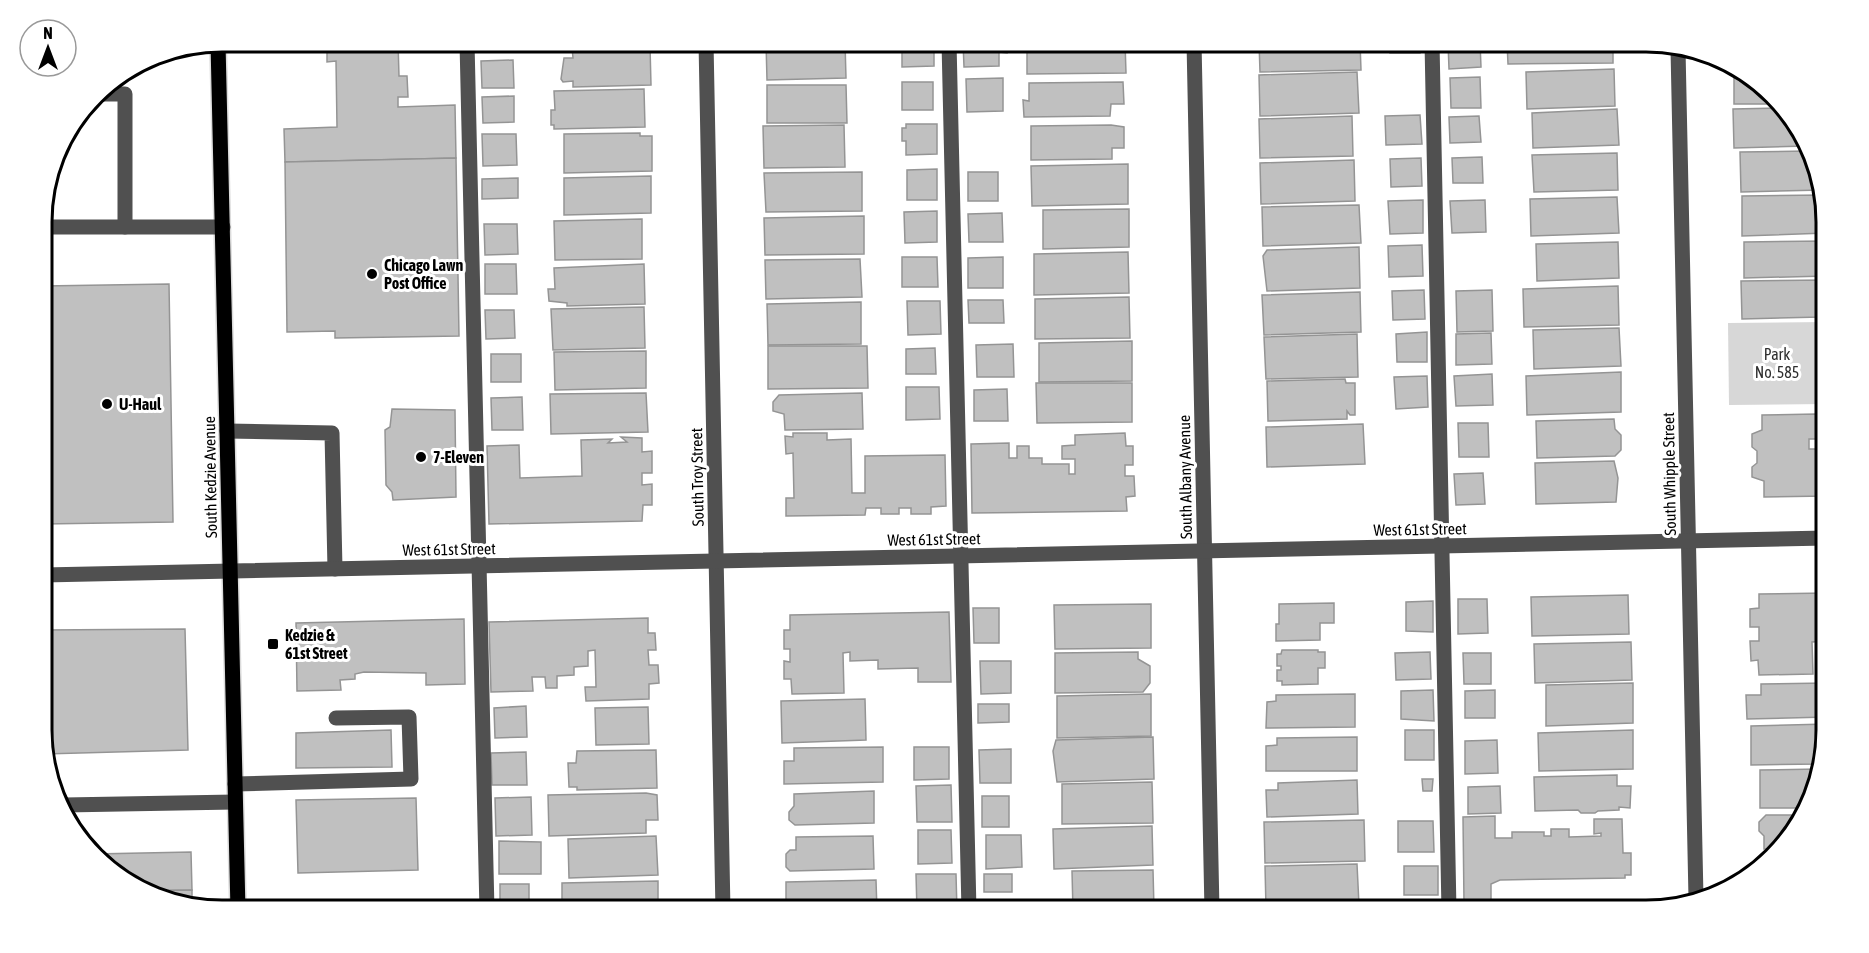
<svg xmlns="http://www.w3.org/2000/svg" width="1869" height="953" font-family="'Asap Condensed',sans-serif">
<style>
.green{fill:#d7d7d7}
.building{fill:#c0c0c0;stroke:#949494;stroke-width:1.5}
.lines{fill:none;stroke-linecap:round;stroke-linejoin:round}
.major-casing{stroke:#dbdbdb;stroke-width:18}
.minor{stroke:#505050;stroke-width:15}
.major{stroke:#000;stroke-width:15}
.poi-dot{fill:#000;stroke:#fff;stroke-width:2}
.labels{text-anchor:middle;stroke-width:6;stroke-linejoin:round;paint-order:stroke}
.poi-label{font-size:16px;font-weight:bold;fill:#000;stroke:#fff;text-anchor:start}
.park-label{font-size:16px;fill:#2e2e2e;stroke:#fff}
.street-label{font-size:16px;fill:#000;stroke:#fff}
.rim{fill:none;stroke:#000;stroke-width:3}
</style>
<rect width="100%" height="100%" fill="#fff"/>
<!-- green -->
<path class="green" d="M1826,322V404L1729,405L1728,323Z"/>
<!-- building -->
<g class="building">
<path d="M327,42H398L399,76H407L408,97H398V107L455,105L456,158L285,162L284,129L337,127L336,61L327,62Z"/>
<path d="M766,42H845L846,78L767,80Z"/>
<path d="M902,42H934V66L902,67Z"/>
<path d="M963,42H1006L1007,53L999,52V66L964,67Z"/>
<path d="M1027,42H1125L1126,73L1027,74Z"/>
<path d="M1259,42H1360L1361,70L1260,72Z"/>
<rect x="1390" y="42" width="30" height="11"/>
<path d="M1448,42H1480L1481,67L1449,69Z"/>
<path d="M1507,42H1613V63L1508,64Z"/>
<path d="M650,46L651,85L573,87V81L563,82L561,79L564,58H573L572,47Z"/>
<path d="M174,51V57H151L153,56Z"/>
<path d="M513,60L514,88H482L481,61Z"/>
<path d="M1734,67L1776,104H1734Z"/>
<path d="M1614,69L1615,106L1527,109L1526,72Z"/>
<path d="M1357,72L1359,113L1260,116L1259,75Z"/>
<path d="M1480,77L1481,108H1451L1450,78Z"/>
<path d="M1003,78V111L967,112L966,79Z"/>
<rect x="902" y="82" width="31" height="28"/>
<path d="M1123,82L1124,104H1111L1110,116L1024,117L1023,100L1029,101V83Z"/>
<path d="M767,85H846L847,123H767Z"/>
<path d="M644,89L645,127L554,129V125H551V110H555L554,91Z"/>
<path d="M514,96V122L483,123L482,97Z"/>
<path d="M1781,108L1796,122L1805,146L1734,148L1733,109Z"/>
<path d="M1617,109L1619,145L1533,148L1532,113Z"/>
<path d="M1420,115L1422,144L1386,145L1385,116Z"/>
<path d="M1352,116L1353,156L1260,158L1259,119Z"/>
<path d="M1479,116L1481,142L1450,143L1449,117Z"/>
<path d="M906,124H937V154L906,155V141H902V128H906Z"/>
<path d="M844,125L845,167L764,168L763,126Z"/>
<path d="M1111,125L1124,127V148H1112V159L1031,160V126Z"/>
<path d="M640,133V136H652V171L564,173V134Z"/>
<path d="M482,134H516L517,165L483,166Z"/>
<path d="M1807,151L1822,190L1741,192L1740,152Z"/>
<path d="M1617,153L1618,190L1534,192L1532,155Z"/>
<path d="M1482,157L1483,183H1453L1452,158Z"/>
<path d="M456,158L459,336L335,338V331L287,332L285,162Z"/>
<path d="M1421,158L1422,186L1391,187L1390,159Z"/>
<path d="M1354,160L1355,201L1261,204L1260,163Z"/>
<path d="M1128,164V204L1032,206L1031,166Z"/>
<path d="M937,169V200H907V170Z"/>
<path d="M862,172V211L766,212L764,173Z"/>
<rect x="968" y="172" width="30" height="29"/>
<path d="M651,176V213L564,215V178Z"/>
<path d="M518,178V198L482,199V179Z"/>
<path d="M1824,195L1826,233L1742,236V196Z"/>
<path d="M1617,197L1619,233L1531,236L1530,199Z"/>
<path d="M1423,200V233L1390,234L1388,201Z"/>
<path d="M1485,200L1486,232L1452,233L1450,201Z"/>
<path d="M1359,205L1361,243L1263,246L1262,207Z"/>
<path d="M1129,209V247L1043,249V210Z"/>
<path d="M937,211V242L905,243L904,212Z"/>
<path d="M1002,213L1003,242H969L968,214Z"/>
<path d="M864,216V254L765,255L764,218Z"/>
<path d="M642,219V259L555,260L554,221Z"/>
<path d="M484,224H517L518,254L485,255Z"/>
<path d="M1826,241V276L1744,278V242Z"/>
<path d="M1618,242L1619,278L1537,281L1536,244Z"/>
<path d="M1422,245L1423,276L1389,277L1388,246Z"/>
<path d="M1359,247L1360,288L1267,291L1263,256L1267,250Z"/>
<path d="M1128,252L1129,293L1034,295V254Z"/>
<path d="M902,257H937L938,287H902Z"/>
<path d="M1003,257V288H968V258Z"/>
<path d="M860,259L862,297L766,299L765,260Z"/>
<path d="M485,264H516L517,294H485Z"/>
<path d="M644,264L645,304L567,306V303L549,301L548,289H555L554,268Z"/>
<path d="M1826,280V311L1821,317L1742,319L1741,281Z"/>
<path d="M169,284L173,522L43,524V286Z"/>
<path d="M1618,286L1619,325L1524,327L1523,289Z"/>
<path d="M1424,290L1425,319L1393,320L1392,291Z"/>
<path d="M1492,290L1493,331L1457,332L1456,291Z"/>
<path d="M1360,292L1361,332L1264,335L1262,295Z"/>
<path d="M1129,297L1130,338L1035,339V299Z"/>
<path d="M968,300H1003L1004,323H969Z"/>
<path d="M907,301H940L941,334L908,335Z"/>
<path d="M861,302V344L768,345L767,304Z"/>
<path d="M644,307L645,348L553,350L551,309Z"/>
<path d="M485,310H514L515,338L486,339Z"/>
<path d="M1619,328L1621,366L1534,369L1533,330Z"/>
<path d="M1427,332V362H1397L1396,334Z"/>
<path d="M1491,333L1492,364L1456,365V334Z"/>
<path d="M1357,334L1358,377L1266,379L1264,337Z"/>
<path d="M1132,341V381L1039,382V343Z"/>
<path d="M1013,344L1014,377H977L976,345Z"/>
<path d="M768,346H867L868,388L768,389Z"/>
<path d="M935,348L936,374H906V349Z"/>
<path d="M646,351V388L555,390L554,352Z"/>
<rect x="491" y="354" width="30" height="28"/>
<path d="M1621,372V412L1527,415L1526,376Z"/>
<path d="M1492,374L1493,405L1456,406L1454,376Z"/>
<path d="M1427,376L1428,407L1396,409L1394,377Z"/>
<path d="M1345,379L1346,383H1355V415H1350L1347,411V419L1268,421L1267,381Z"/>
<path d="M1036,383H1132V422L1037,423Z"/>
<path d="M906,387H939L940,419L906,420Z"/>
<path d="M1007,389L1008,421H974V390Z"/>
<path d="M646,393L648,432L551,434L550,394Z"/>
<path d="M862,393L863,429L785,430L784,414L773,411V402L779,395Z"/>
<path d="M522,397L523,430H492L491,398Z"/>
<path d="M392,409L455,410L456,497L393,500L392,492L386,485L385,430L390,427Z"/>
<path d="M1816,414L1817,439H1809V449H1826V496L1764,497V481L1752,477V467L1757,463V451L1752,447V434L1762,430V415Z"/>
<path d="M1614,419L1615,429L1621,435V450L1615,456L1537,458L1536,421Z"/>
<path d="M1458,423H1488L1489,457H1459Z"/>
<path d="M1363,424L1365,464L1267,467L1266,427Z"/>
<path d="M793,433H827V440L851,439L852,493H865V456L945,455L946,506L931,507V514H911V508H899V514H881V508H866L865,515L786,516V498H794L793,453L786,454L785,436L793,437Z"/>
<path d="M1125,433L1126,446H1133V465H1125V476H1134L1135,496L1126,497L1127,511L972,513L971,444L1009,443V458H1017V446H1029V458H1042V464H1069V474H1075V459H1062V446L1075,445V435Z"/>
<path d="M621,437L642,438V452L652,451V473H642V485L652,484V505H643L642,521L489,524L487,446L519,445L520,478L582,476L581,440L612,439L608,443L627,442Z"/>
<path d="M1614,461L1618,478L1616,502L1536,504L1535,463Z"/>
<path d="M1483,473L1485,504L1456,505L1454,474Z"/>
<path d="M1827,593V641L1812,642L1813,674L1759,675L1758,660L1751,661L1750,641H1759V627H1750V609L1759,608V594Z"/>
<path d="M1628,595L1629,634L1532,636L1531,597Z"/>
<path d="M1458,599H1487L1488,633L1458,634Z"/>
<path d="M1433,601V632L1406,631V602Z"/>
<path d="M1334,603V623H1320V640L1276,641V624H1279V604Z"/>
<path d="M1151,604V648L1055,649L1054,605Z"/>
<path d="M973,608H999V643H974Z"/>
<path d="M949,612L951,682H918V668L878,669V660L850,661V652L843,653L844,693L792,694L791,679H784V661L790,662V649H784V630H790V615Z"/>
<path d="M648,618V633H655L656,650H648L649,665H658L659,683L649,684V699L586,701L585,687H596L595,650L588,651V666L574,667V675L557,676V688H546L545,677H532L533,691L491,692L489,622Z"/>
<path d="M464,619L465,684L426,685V673L364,672L355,674V679L340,680L341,690L297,691L296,623Z"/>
<path d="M185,629L188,750L44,754L43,630Z"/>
<path d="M1631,642L1632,680L1535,683L1534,644Z"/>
<path d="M1282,650H1318V652H1325V668H1318V684L1282,685V681H1277V670H1281V666H1277V654H1281Z"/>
<path d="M1138,652V659L1150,666V683L1143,692L1055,693V653Z"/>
<path d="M1430,652L1431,679L1396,680L1395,653Z"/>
<path d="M1463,653H1491V684H1464Z"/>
<path d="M980,661H1011V693L981,694Z"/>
<path d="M1633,683V723L1546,726V685Z"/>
<path d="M1827,683V717L1747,719L1746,695H1761V684Z"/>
<path d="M1433,690L1434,721L1401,719V691Z"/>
<path d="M1495,690V718H1465V691Z"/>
<path d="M1151,694V736L1057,738V696Z"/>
<path d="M1355,694V727L1266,728L1267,702L1276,701V695Z"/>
<path d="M865,699L866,740L782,743L781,701Z"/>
<path d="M978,704H1009V722L978,723Z"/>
<path d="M526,706L527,737L495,738L494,708Z"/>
<path d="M648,707L649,744L596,745L595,708Z"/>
<path d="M1827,724L1819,764L1751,765V726Z"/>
<path d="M391,730L392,767L296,768V733Z"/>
<rect x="1405" y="730" width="29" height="30"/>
<path d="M1633,730V769L1539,771L1538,733Z"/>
<path d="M1153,737L1154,779L1057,782L1053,751L1056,740Z"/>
<path d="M1357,737V771H1266V746L1277,745V738Z"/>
<path d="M1497,740L1498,773L1465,774V741Z"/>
<path d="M883,747V782L784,784V761H794V748Z"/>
<path d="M914,747H949V779L914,780Z"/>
<path d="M1011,749V783H980L979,750Z"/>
<path d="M656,750L657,788L577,790V787H569L568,763H576L577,751Z"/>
<path d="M526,752L527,785H492L491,753Z"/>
<path d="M1818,769L1809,808H1760V770Z"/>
<path d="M1617,775V786H1631L1630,808L1619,807V810L1598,811L1595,813H1581L1578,810L1535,811L1534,777Z"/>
<path d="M1422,779H1433L1432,791H1423Z"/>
<path d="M1357,780L1358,814L1267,817L1266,790H1278V783Z"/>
<path d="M1152,782L1153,823L1062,824V784Z"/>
<path d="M951,785L952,822H917L916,786Z"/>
<path d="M1500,786L1501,813L1468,814V787Z"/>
<path d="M874,791V823L795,825L789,820V812L794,806V794Z"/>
<path d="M646,793L657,795L658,820H646V833L549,836L548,795Z"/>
<rect x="982" y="796" width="27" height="31"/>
<path d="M531,797L532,835L496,836L495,798Z"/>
<path d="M416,798L418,870L298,873L296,800Z"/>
<path d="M1766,815H1805L1774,849H1764V836L1759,831V822Z"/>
<path d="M1495,816V838H1512V832H1544V836H1551V829H1569V837L1601,836V833L1594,834V819H1622L1623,853H1631V875H1625V878L1500,880L1491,884V904H1464L1463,817Z"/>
<path d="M1364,820L1365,861L1265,863L1264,822Z"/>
<path d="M1398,821H1433L1434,852H1398Z"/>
<path d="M1152,826L1153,865L1054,869L1053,829Z"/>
<path d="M918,830H951L952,863L918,864Z"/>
<path d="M986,835H1021L1022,867L986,869Z"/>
<path d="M656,836L658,875L569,878L568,839Z"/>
<path d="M873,836L874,869L790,871L786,867V854L790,850H796V837Z"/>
<path d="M499,841L541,842V874H499Z"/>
<path d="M191,852L192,890L140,891L95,854Z"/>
<path d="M1357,864L1359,905L1266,908L1265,866Z"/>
<rect x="1404" y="866" width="34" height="29"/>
<path d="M1153,870L1154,909L1073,911L1072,871Z"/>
<path d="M916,874H956L957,911H917Z"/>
<rect x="984" y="874" width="28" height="18"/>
<path d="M876,880L877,911H794L791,900H786V882Z"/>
<path d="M658,881V911H562V883Z"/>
<rect x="500" y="884" width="29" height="19"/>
<path d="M192,890V904L140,891Z"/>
<path d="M1440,906V911H1408V907Z"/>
<path d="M1625,906V911H1537V908Z"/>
<path d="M1356,908V911L1267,910Z"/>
</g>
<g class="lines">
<defs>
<path id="major" d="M218,43L238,911"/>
</defs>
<!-- major casing -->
<use href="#major" class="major-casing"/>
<!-- minor -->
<g class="minor">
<path d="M467,42L487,911"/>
<path d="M706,42L723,911"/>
<path d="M949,42L969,911"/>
<path d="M1194,42L1212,911"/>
<path d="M1432,42L1449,911"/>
<path d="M1678,49L1696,898"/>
<path d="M98,94H125V227"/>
<path d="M42,227H223"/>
<path d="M227,431L332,433L335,569"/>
<path d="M43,575L1826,538"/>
<path d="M235,784L411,779L409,717L336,718"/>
<path d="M64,805L235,802"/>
<path d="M238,907L359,911"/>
</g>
<!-- major -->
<use href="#major" class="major"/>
</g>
<!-- markers -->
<g class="poi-dot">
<circle cx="372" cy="274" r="6"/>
<circle cx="107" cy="404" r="6"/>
<circle cx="421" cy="457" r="6"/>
<rect x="267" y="638" width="12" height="12" rx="3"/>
</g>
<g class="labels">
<!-- poi labels -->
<g class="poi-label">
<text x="384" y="271">Chicago Lawn<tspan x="384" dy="18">Post Office</tspan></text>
<text x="119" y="410">U-Haul</text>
<text x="433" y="463">7-Eleven</text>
<text x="285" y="641">Kedzie &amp;<tspan x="285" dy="18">61st Street</tspan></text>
</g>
<!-- park labels -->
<g class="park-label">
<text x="1777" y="360">Park<tspan x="1777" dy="18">No. 585</tspan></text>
</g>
<!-- street labels -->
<g class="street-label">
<text transform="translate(1669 474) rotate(-91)" y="6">South Whipple Street</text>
<text transform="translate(210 477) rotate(-91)" y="6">South Kedzie Avenue</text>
<text transform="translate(697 477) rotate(-91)" y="6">South Troy Street</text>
<text transform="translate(1185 477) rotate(-91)" y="6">South Albany Avenue</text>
<text transform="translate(1420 529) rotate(-1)" y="6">West 61st Street</text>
<text transform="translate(934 539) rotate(-1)" y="6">West 61st Street</text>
<text transform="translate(449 549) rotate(-1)" y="6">West 61st Street</text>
</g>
</g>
<!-- crop -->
<path d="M0 0H1869V953H0ZM222 52H1646A170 170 0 0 1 1816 222V730A170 170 0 0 1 1646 900H222A170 170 0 0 1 52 730V222A170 170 0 0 1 222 52Z" fill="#fff" fill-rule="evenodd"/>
<path class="rim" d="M222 52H1646A170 170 0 0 1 1816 222V730A170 170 0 0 1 1646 900H222A170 170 0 0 1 52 730V222A170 170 0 0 1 222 52Z"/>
<!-- north arrow -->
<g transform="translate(48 48)"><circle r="28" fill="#ffffff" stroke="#999999" stroke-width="1.5"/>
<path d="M0-4.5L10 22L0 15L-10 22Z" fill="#000000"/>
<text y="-9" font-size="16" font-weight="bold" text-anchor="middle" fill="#000000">N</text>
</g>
</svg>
